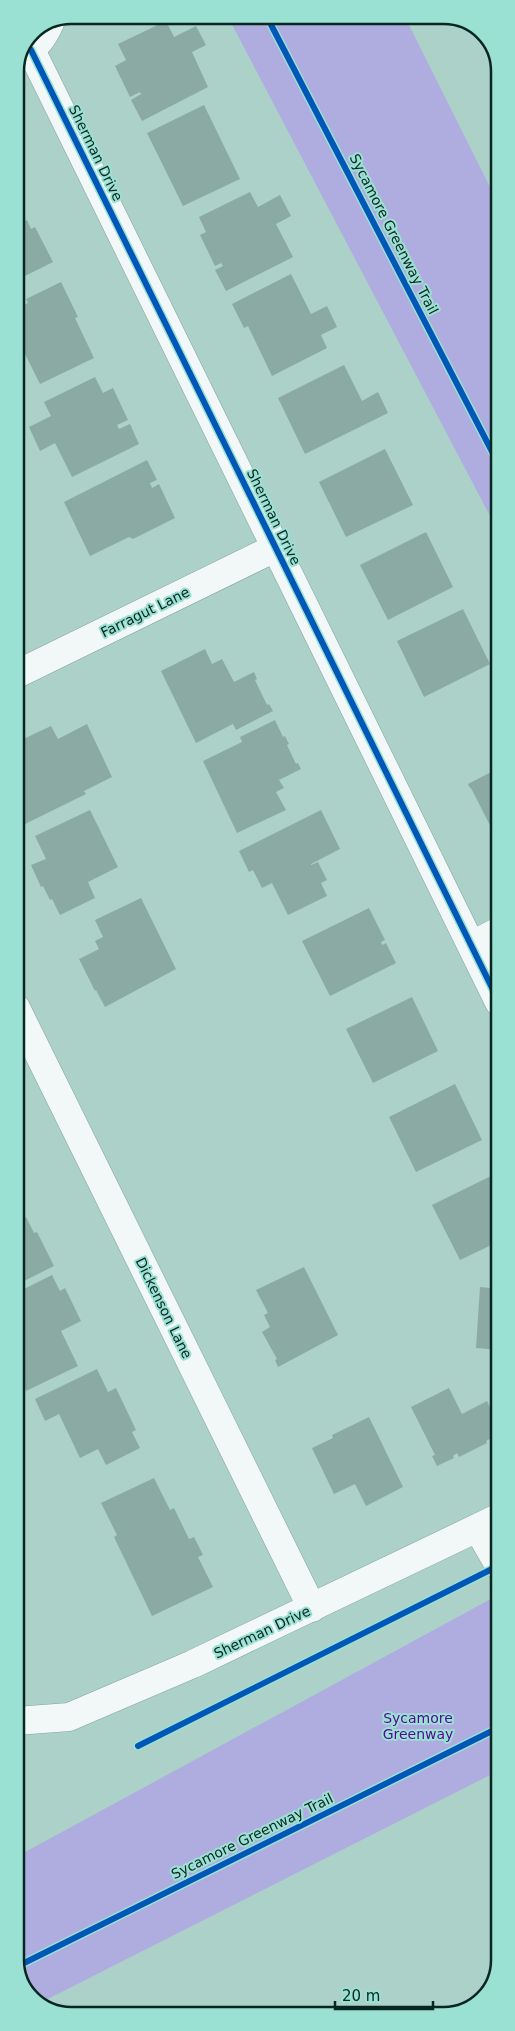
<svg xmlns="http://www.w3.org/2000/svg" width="515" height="2031" font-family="'DejaVu Sans',sans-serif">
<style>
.green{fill:#afacdf}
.building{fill:#8caaa4}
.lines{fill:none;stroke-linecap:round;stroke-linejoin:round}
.street-casing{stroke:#86a49e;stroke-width:29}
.street{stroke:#f2f8f7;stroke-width:28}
.cycleway-casing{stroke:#9be1d3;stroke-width:9}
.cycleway{stroke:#0057b8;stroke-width:6}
.labels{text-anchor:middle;stroke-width:4;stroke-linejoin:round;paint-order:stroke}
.street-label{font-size:14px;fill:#092722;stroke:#9be1d3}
.park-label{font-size:14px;fill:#550696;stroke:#9be1d3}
.rim{fill:none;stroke:#092722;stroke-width:2.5}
</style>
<rect width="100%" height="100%" fill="#abd1c9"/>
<!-- green -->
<g class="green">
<path d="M227,15H404L499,205V533Z"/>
<path d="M500,1594V1770L38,2004L34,2002L16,1971V1857Z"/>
</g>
<!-- building -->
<g class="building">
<path d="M166,21L174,37L196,26L206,45L192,52L208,87L142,121L131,100L141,94L140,92L130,97L115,66L126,60L118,44Z"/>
<path d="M204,105L240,179L183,206L147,133Z"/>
<path d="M250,192L258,207L280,195L291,216L276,224L293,257L226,291L215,270L223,266L221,263L215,266L200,235L206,232L199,217Z"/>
<path d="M15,210L22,223L27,220L31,229L35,227L53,262L15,281Z"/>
<path d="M291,274L311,314L327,306L337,327L321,335L327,348L272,376L248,326L244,328L232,304Z"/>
<path d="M61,282L78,317L75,318L94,358L40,384L23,350L15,354V310L28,303L26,299Z"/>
<path d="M344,365L362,401L378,392L388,413L305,454L278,398Z"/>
<path d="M95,377L103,393L113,388L128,420L117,425L119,429L130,424L139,444L72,477L55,443L40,451L29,427L51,416L44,402Z"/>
<path d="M385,449L413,505L346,537L319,482Z"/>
<path d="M147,460L157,480L150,483L152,488L159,484L175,518L133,539L129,537L90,556L64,502Z"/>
<path d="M426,532L453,587L388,620L360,565Z"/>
<path d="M463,609L490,664L424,697L397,641Z"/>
<path d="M205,649L212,664L222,659L234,682L254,672L257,679L255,680L267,705L269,704L273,711L236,730L233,724L196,743L161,671Z"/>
<path d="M275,720L283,737L285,736L289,744L287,745L296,764L298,763L301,769L279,780L284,788L276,792L286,810L237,833L203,761L242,742L240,737Z"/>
<path d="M87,724L112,777L84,791L86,794L15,829V743L51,726L58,739Z"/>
<path d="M499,768V843L471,788H470L468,784Z"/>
<path d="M90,810L118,867L88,882L95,898L60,915L52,899L50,900L43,886L41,887L31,865L46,859L35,836Z"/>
<path d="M321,810L340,849L311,864V865L318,862L327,880L321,883L327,896L288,915L272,883L262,888L253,870L249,872L239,851Z"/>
<path d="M141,898L176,969L105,1007L96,990L95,991L79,959L99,949L95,941L103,937L95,920Z"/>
<path d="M369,908L385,940L381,942L382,945L386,943L396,963L330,996L302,941Z"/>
<path d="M412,997L438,1051L373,1083L346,1029Z"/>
<path d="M455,1084L482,1140L416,1172L389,1117Z"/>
<path d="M499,1172L500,1241L460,1260L432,1205Z"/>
<path d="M26,1217L34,1233L37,1232L54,1266L16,1285V1222Z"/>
<path d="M304,1267L338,1335L278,1367L275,1360L277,1359L262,1332L270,1327L264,1315L268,1313L256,1290Z"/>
<path d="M52,1275L60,1291L65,1288L81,1321L61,1331L78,1366L26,1391L16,1370V1293Z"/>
<path d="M480,1287L500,1289V1350L476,1348Z"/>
<path d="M97,1369L108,1392L116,1388L136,1430L132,1432L140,1448L106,1465L98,1449L80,1458L59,1414L45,1421L35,1399Z"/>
<path d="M449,1388L462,1414L487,1401L500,1427V1434L486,1441L487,1443L459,1457L457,1453L453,1456L454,1458L437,1466L432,1456L435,1455L411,1407Z"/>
<path d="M369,1417L403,1487L366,1506L355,1484L334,1494L312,1448L333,1438L332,1435Z"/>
<path d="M154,1478L170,1510L174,1508L189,1539L194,1537L203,1555L198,1557L213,1587L152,1616L114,1537L117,1535L101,1503Z"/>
</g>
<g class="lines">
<defs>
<g id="street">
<path d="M31,50L499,1002"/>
<path d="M23,52C37,48 44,36 50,23"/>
<path d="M15,675L275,548"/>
<path d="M472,945L499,931"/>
<path d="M16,1008L312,1608"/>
<path d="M478,1529L500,1567"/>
<path d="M16,1721L69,1717L193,1664L500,1517"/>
</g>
</defs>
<!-- street casing -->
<use href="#street" class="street-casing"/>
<!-- street -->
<use href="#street" class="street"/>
<defs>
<g id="cycleway">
<path d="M266,15L499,465"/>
<path d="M31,50L499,1002"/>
<path d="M138,1746L500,1565"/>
<path d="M16,1967L500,1727"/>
</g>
</defs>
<!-- cycleway casing -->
<use href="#cycleway" class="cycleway-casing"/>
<!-- cycleway -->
<use href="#cycleway" class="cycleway"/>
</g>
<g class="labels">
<!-- street labels -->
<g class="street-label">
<text transform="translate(96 153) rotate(64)" y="5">Sherman Drive</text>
<text transform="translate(394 234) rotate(63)" y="5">Sycamore Greenway Trail</text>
<text transform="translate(274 517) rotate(64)" y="5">Sherman Drive</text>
<text transform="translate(145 612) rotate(-26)" y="5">Farragut Lane</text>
<text transform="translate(164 1308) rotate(64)" y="5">Dickenson Lane</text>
<text transform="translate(262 1632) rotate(-25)" y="5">Sherman Drive</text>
<text transform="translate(252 1836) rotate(-26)" y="5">Sycamore Greenway Trail</text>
</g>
<!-- park labels -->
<g class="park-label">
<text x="418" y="1723">Sycamore<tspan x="418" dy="16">Greenway</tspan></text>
</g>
</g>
<!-- crop -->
<path d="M0 0H515V2031H0ZM71 24H444A47 47 0 0 1 491 71V1960A47 47 0 0 1 444 2007H71A47 47 0 0 1 24 1960V71A47 47 0 0 1 71 24Z" fill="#9be1d3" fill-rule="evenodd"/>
<path class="rim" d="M71 24H444A47 47 0 0 1 491 71V1960A47 47 0 0 1 444 2007H71A47 47 0 0 1 24 1960V71A47 47 0 0 1 71 24Z"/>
<!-- scale -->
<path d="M335 2001v8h98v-8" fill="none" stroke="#092722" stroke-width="2.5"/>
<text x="342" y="2001" font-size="15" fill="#092722" stroke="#9be1d3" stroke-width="4" paint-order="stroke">20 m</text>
</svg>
